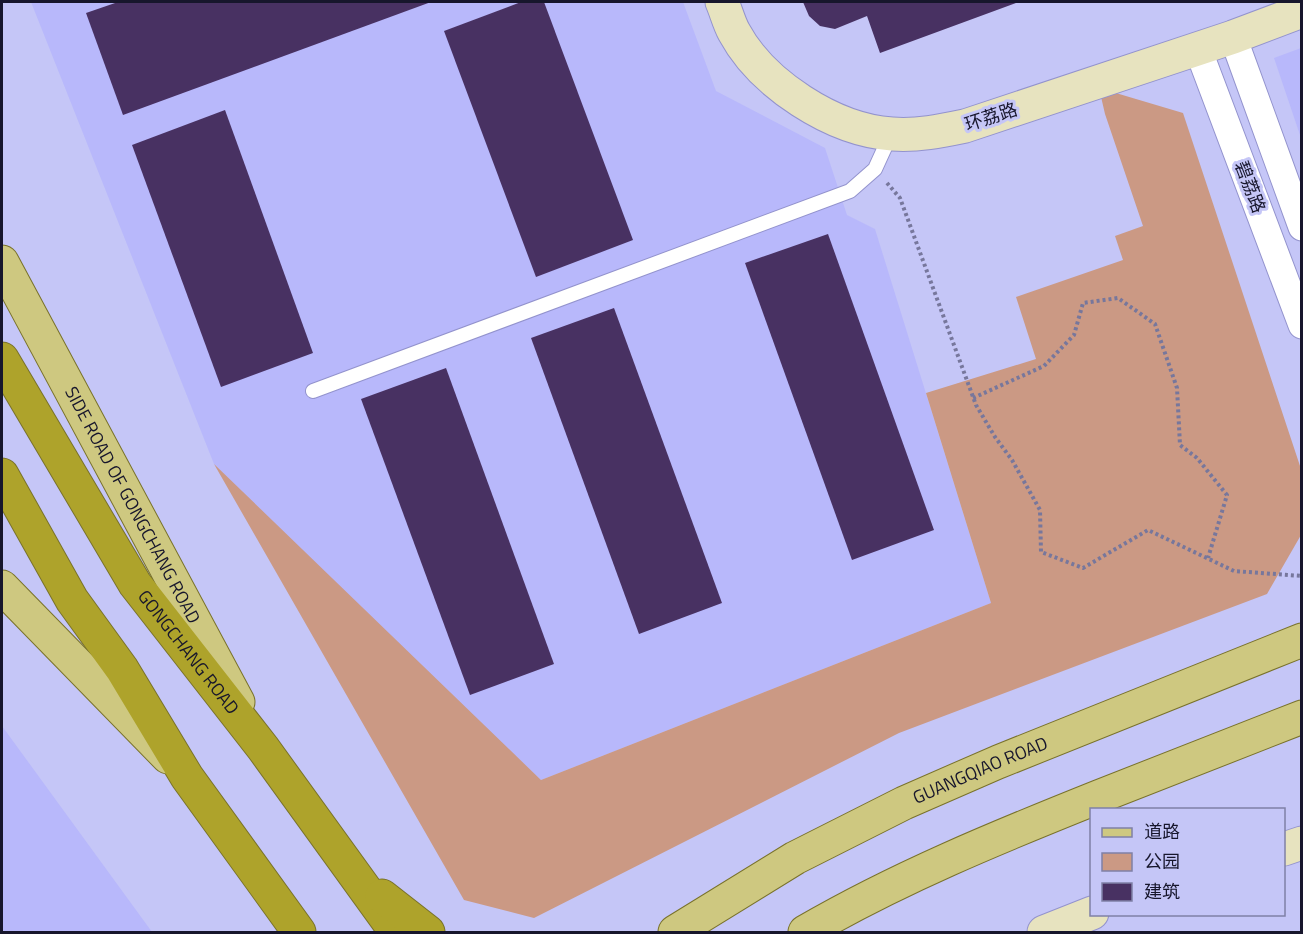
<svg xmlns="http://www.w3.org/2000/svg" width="1303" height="934" font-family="'Titillium Web','Noto Sans SC',sans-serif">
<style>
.built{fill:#b8b8fb}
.green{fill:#cb9984}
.building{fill:#483162}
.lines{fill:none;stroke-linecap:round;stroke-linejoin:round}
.lane-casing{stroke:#9393cd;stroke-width:16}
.street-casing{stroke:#9393cd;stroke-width:29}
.secondary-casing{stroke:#9393cd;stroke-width:35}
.primary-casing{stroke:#79722b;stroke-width:35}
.highway-casing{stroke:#79722b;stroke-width:35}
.path{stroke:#77779c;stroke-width:4;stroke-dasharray:3 3;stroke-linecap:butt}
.lane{stroke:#fff;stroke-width:14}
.street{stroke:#fff;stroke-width:27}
.secondary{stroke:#e7e3bf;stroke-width:33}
.primary{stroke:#cec880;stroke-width:33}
.highway{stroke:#aea32b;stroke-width:33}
.labels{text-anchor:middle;stroke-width:6;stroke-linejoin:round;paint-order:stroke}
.street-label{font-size:18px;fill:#17162c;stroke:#c5c6f7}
</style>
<rect width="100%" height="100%" fill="#c5c6f7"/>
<!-- built -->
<g class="built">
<path d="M31,2H683L716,91L825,148L847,215L875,229L991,603L541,780L327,582L214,464Z"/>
<path d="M1301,48H1302L1301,138L1274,58Z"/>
<path d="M2,726L152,932H2Z"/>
</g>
<!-- green -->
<path class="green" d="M1099,88L1183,113L1301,469V535L1267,594L899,733L534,918L464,900L214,464L541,780L991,603L926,393L1036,359L1016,297L1123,260L1115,236L1143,226L1105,114Z"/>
<!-- building -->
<g class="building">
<path d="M118,2H431L123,115L86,13Z"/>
<path d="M521,2H544L633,240L536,277L444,31Z"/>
<path d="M803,2H1019L880,53L867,16L835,29L820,26L809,16Z"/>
<path d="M225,110L313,353L221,387L132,145Z"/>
<path d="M828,234L934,530L852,560L745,263Z"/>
<path d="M614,308L722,603L639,634L531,338Z"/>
<path d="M446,368L554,664L470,695L361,399Z"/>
</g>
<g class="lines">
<defs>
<path id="lane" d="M313,391L850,191L875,169L891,134"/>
<g id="street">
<path d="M1233,37L1302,227"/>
<path d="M1198,49L1302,325"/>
</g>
<g id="secondary">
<path d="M722,2C726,11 729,23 734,32C762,84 833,130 892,134C917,136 941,131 965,126L1233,37L1302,11"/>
<path d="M1284,849L1302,843"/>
<path d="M1044,932L1092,913"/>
</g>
<g id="primary">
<path id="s1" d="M2,262L238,702"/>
<path d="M2,587L168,757"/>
<path id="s2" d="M675,932L795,858L904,803L998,762L1302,640"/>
<path d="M805,932C898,878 998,837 1098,797C1166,771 1234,744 1302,717"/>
</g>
<g id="highway">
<path id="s3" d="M2,359L135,584L263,748L396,932"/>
<path d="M2,475L72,600L122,669L187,777L299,932"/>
<path d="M382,896L428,932"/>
</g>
</defs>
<!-- lane casing -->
<use href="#lane" class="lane-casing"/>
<!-- street casing -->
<use href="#street" class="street-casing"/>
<!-- secondary casing -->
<use href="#secondary" class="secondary-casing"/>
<!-- primary casing -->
<use href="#primary" class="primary-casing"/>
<!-- highway casing -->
<use href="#highway" class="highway-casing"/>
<!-- path -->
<g class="path">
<path d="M887,183L900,198L976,405L995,437L1012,460L1040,510L1041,552L1083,568L1148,530L1234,571L1302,576"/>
<path d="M973,398L1044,366L1074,335L1083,303L1118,298L1155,324L1177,388L1180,445L1197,458L1227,495L1208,558"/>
</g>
<!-- lane -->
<use href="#lane" class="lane"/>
<!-- street -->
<use href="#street" class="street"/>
<!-- secondary -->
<use href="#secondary" class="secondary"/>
<!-- primary -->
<use href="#primary" class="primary"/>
<!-- highway -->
<use href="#highway" class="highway"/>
</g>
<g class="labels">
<!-- street labels -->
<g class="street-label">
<text transform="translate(991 117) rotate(-18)" y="6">环荔路</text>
<text transform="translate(1250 187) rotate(69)" y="6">碧荔路</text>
<text dy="6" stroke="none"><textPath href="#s1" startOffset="276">SIDE ROAD OF GONGCHANG ROAD</textPath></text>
<text dy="6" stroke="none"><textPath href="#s3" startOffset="348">GONGCHANG ROAD</textPath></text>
<text dy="6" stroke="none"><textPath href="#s2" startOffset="346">GUANGQIAO ROAD</textPath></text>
</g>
</g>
<!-- border -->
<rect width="1303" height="934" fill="none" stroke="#17162c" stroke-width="6"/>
<!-- legend -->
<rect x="1090" y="808" width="195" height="108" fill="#c5c6f7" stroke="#7f80a6" stroke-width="1.5"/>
<rect x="1102" y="828" width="30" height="9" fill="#cec880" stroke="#7f80a6" stroke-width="1.5"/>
<text x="1144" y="838" font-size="18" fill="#17162c">道路</text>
<rect x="1102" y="853" width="30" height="18" fill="#cb9984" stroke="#7f80a6" stroke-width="1.5"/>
<text x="1144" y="868" font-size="18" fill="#17162c">公园</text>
<rect x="1102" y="883" width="30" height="18" fill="#483162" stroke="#7f80a6" stroke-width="1.5"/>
<text x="1144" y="898" font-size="18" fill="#17162c">建筑</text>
</svg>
